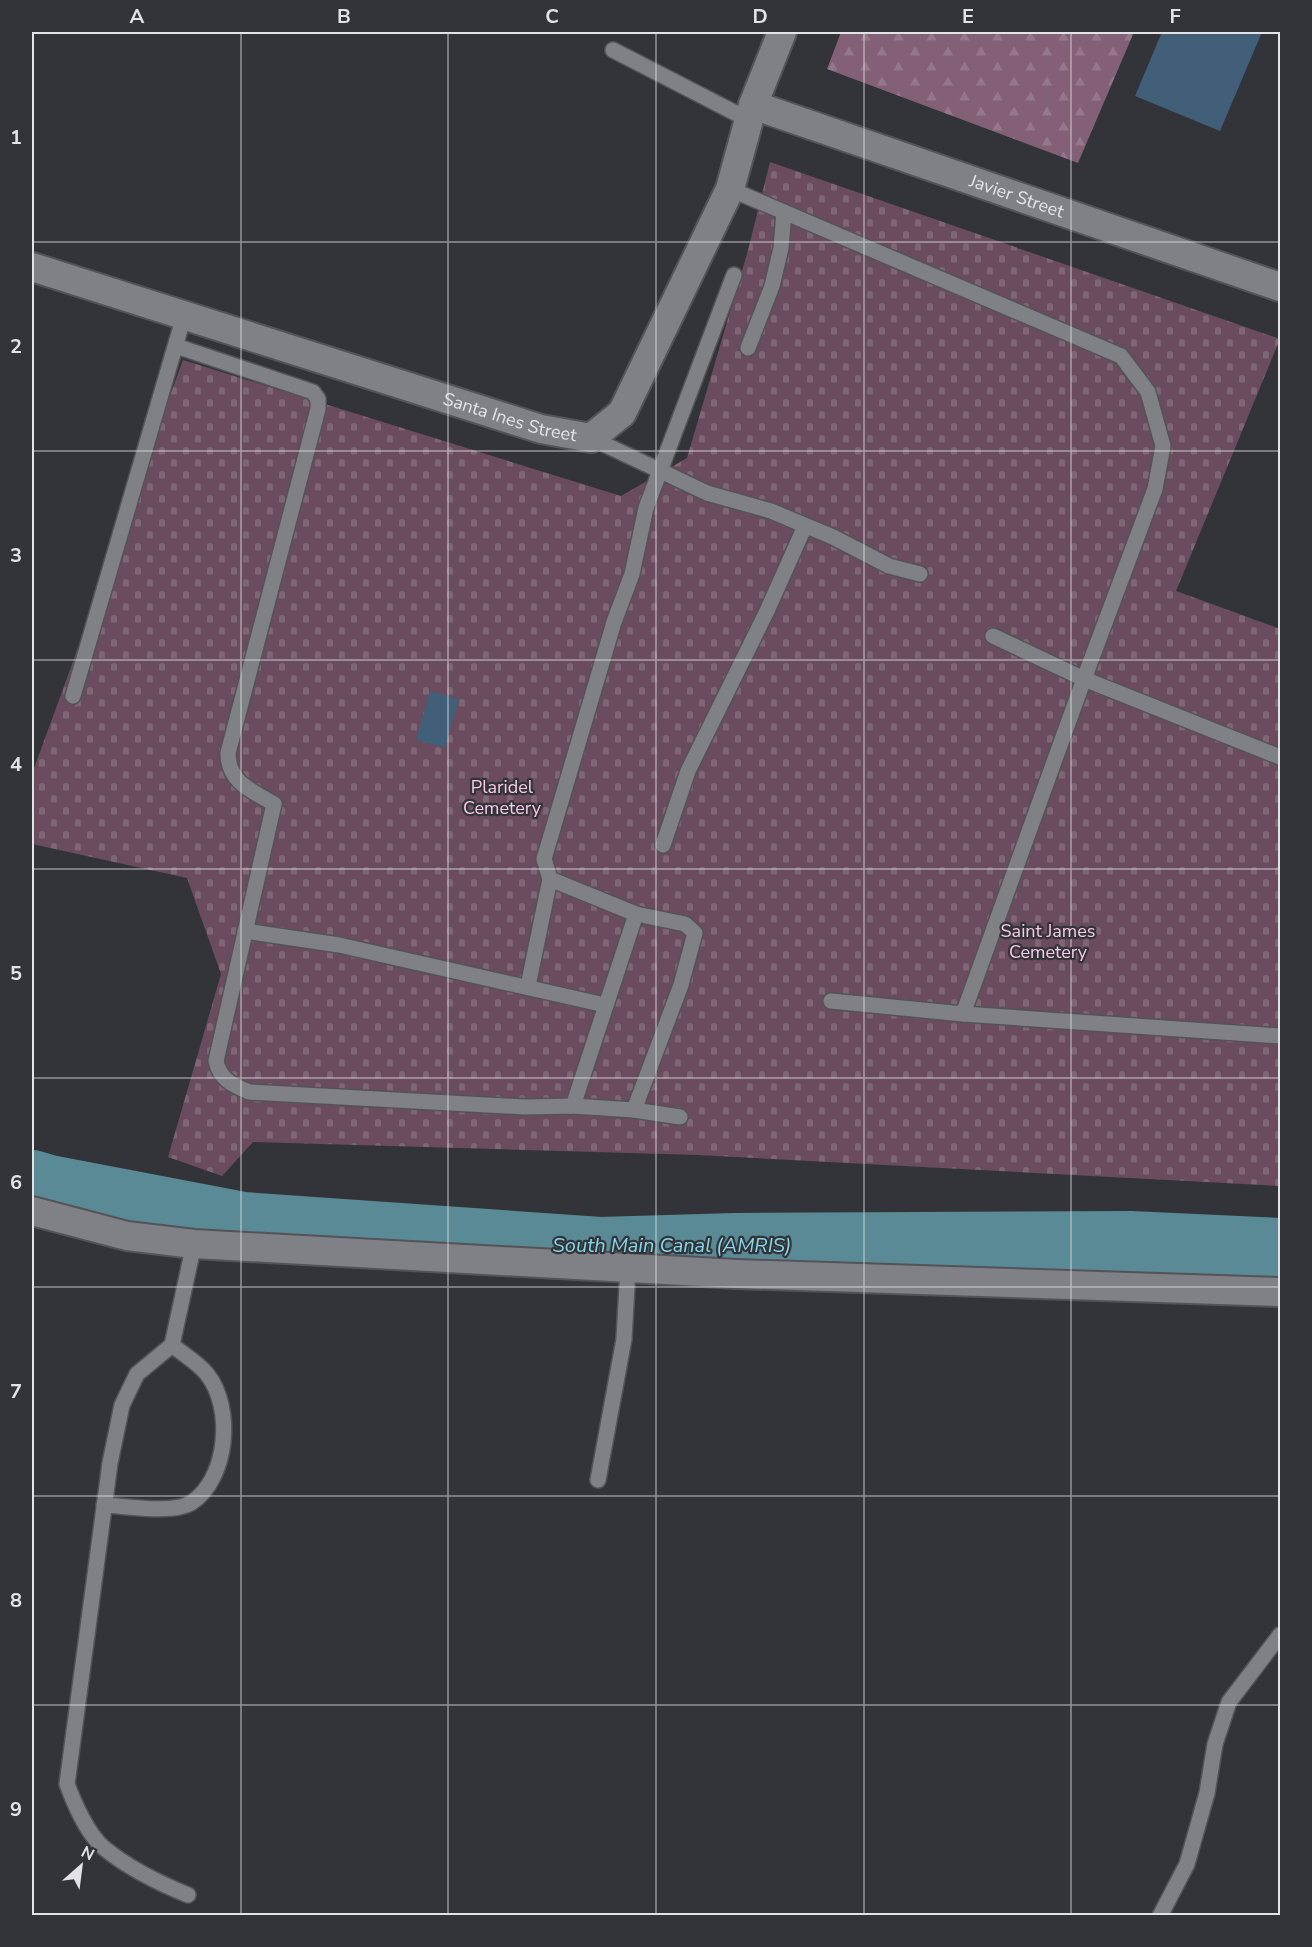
<svg xmlns="http://www.w3.org/2000/svg" width="1312" height="1947" font-family="'Nunito Sans',sans-serif">
<style>
.forest{fill:url(#forest-firs)}
.cemetery{fill:url(#cemetery-stones)}
.lines{fill:none;stroke-linecap:round;stroke-linejoin:round}
.river{stroke:#5a8a95;stroke-width:62}
.building{fill:#415f78}
.service-casing{stroke:#535358;stroke-width:18}
.minor-casing{stroke:#535358;stroke-width:32}
.service{stroke:#808187;stroke-width:15}
.minor{stroke:#808187;stroke-width:28}
.grid{fill:none;stroke:#e3e3e7;stroke-width:1.5;stroke-opacity:0.55}
.labels{text-anchor:middle;stroke-width:4.5;stroke-linejoin:round;paint-order:stroke}
.street-label{font-size:18px;fill:#e3e3e7;stroke:#333439}
.park-label{font-size:18px;fill:#fac9e7;stroke:#333439}
.water-label{font-size:20px;font-style:italic;fill:#85d7ea;stroke:#333439}
.neatline{fill:none;stroke:#e3e3e7;stroke-width:2}
.grid-label{font-size:20px;text-anchor:middle;font-weight:bold;fill:#e3e3e7}
</style>
<defs>
<pattern id="forest-firs" width="22" height="20" patternUnits="userSpaceOnUse" patternTransform="scale(1.5)"><rect width="22" height="20" fill="#836076"/><path d="M5 1l3.5 6h-7zM16 11l3.5 6h-7z" fill="#94778a"/></pattern>
<pattern id="cemetery-stones" width="16" height="16" patternUnits="userSpaceOnUse" patternTransform="scale(1.5)"><rect width="16" height="16" fill="#6a4c5e"/><path d="M2 7V4a2 2 0 0 1 4 0v3zM10 15v-3a2 2 0 0 1 4 0v3z" fill="#7f6675"/></pattern>
</defs>
<rect width="100%" height="100%" fill="#333439"/>
<!-- forest -->
<path class="forest" d="M841,32H1134L1078,163L827,69Z"/>
<!-- cemetery -->
<path class="cemetery" d="M770,162L1280,339L1176,591L1280,629V1186L698,1155L253,1142L222,1176L168,1157L221,974L187,878L32,844V774L183,360L621,496L687,458L747,254Z"/>
<g class="lines">
<!-- river -->
<path class="river" d="M32,1181L49,1186L243,1223L600,1248L735,1244L1130,1242L1280,1249"/>
</g>
<!-- building -->
<g class="building">
<path d="M1162,32H1262L1220,131L1135,96Z"/>
<path d="M430,691L459,699L445,748L416,740Z"/>
</g>
<g class="lines">
<defs>
<g id="service">
<path d="M613,50L749,120"/>
<path d="M730,189L1121,356L1148,392L1163,446L1155,489L1084,679L963,1014L831,1001"/>
<path d="M176,346L313,392L318,399V409L228,753C228,783 253,791 274,804L216,1061C220,1080 233,1085 249,1092L525,1107L573,1106L634,1110L680,1117"/>
<path d="M748,348L772,286L781,248L784,212"/>
<path d="M591,438L707,493L771,511L833,537L889,566L920,574"/>
<path d="M993,636L1084,679L1280,757"/>
<path d="M73,696L184,316"/>
<path d="M663,845L688,771L767,611L805,526"/>
<path d="M550,879L636,914L685,924L695,933L681,985L634,1110"/>
<path d="M245,931L339,945L605,1005"/>
<path d="M528,986L550,879L544,859L614,622L632,574L646,508L734,275"/>
<path d="M963,1014L1280,1036"/>
<path d="M573,1106L636,914"/>
<path d="M598,1480L624,1339L628,1268"/>
<path d="M104,1505C126,1506 172,1514 191,1503C228,1479 234,1408 207,1374C198,1363 183,1354 172,1345"/>
<path d="M188,1895C161,1884 127,1867 104,1848C88,1835 74,1803 67,1784L110,1463L122,1405L137,1374L172,1345L194,1244"/>
<path d="M1160,1916L1187,1864L1207,1793L1215,1744L1229,1702L1280,1635"/>
</g>
<g id="minor">
<path id="s1" d="M753,105L1280,287"/>
<path id="s2" d="M32,267L541,429L591,438L622,413L730,189L753,105L782,32"/>
<path d="M32,1211L127,1236L194,1244L737,1274L1280,1292"/>
</g>
</defs>
<!-- service casing -->
<use href="#service" class="service-casing"/>
<!-- minor casing -->
<use href="#minor" class="minor-casing"/>
<!-- service -->
<use href="#service" class="service"/>
<!-- minor -->
<use href="#minor" class="minor"/>
</g>
<!-- grid -->
<path class="grid" d="M241,32V1916M448,32V1916M656,32V1916M864,32V1916M1071,32V1916M32,242H1280M32,451H1280M32,660H1280M32,869H1280M32,1078H1280M32,1287H1280M32,1496H1280M32,1705H1280"/>
<g class="labels">
<!-- street labels -->
<g class="street-label">
<text dy="6" stroke="none"><textPath href="#s1" startOffset="279">Javier Street</textPath></text>
<text dy="6" stroke="none"><textPath href="#s2" startOffset="501">Santa Ines Street</textPath></text>
</g>
<!-- park labels -->
<g class="park-label">
<text x="502" y="793">Plaridel<tspan x="502" dy="21">Cemetery</tspan></text>
<text x="1048" y="937">Saint James<tspan x="1048" dy="21">Cemetery</tspan></text>
</g>
<!-- water labels -->
<g class="water-label">
<text x="672" y="1252">South Main Canal (AMRIS)</text>
</g>
</g>
<!-- border -->
<rect width="1312" height="1947" fill="none" stroke="#333439" stroke-width="66"/>
<!-- north arrow -->
<g transform="translate(81 1866) rotate(28)" stroke="#333439" stroke-width="4.5" paint-order="stroke">
<path d="M0-4.5L10 22L0 15L-10 22Z" fill="#e3e3e7"/>
<text y="-9" font-size="16" font-weight="bold" text-anchor="middle" fill="#e3e3e7">N</text>
</g>
<rect x="33" y="33" width="1246" height="1881" class="neatline"/>
<g class="grid-label">
<text x="137" y="23">A</text>
<text x="344" y="23">B</text>
<text x="552" y="23">C</text>
<text x="760" y="23">D</text>
<text x="968" y="23">E</text>
<text x="1175" y="23">F</text>
<text x="16" y="144">1</text>
<text x="16" y="353">2</text>
<text x="16" y="562">3</text>
<text x="16" y="771">4</text>
<text x="16" y="980">5</text>
<text x="16" y="1189">6</text>
<text x="16" y="1398">7</text>
<text x="16" y="1607">8</text>
<text x="16" y="1816">9</text>
</g>
</svg>
